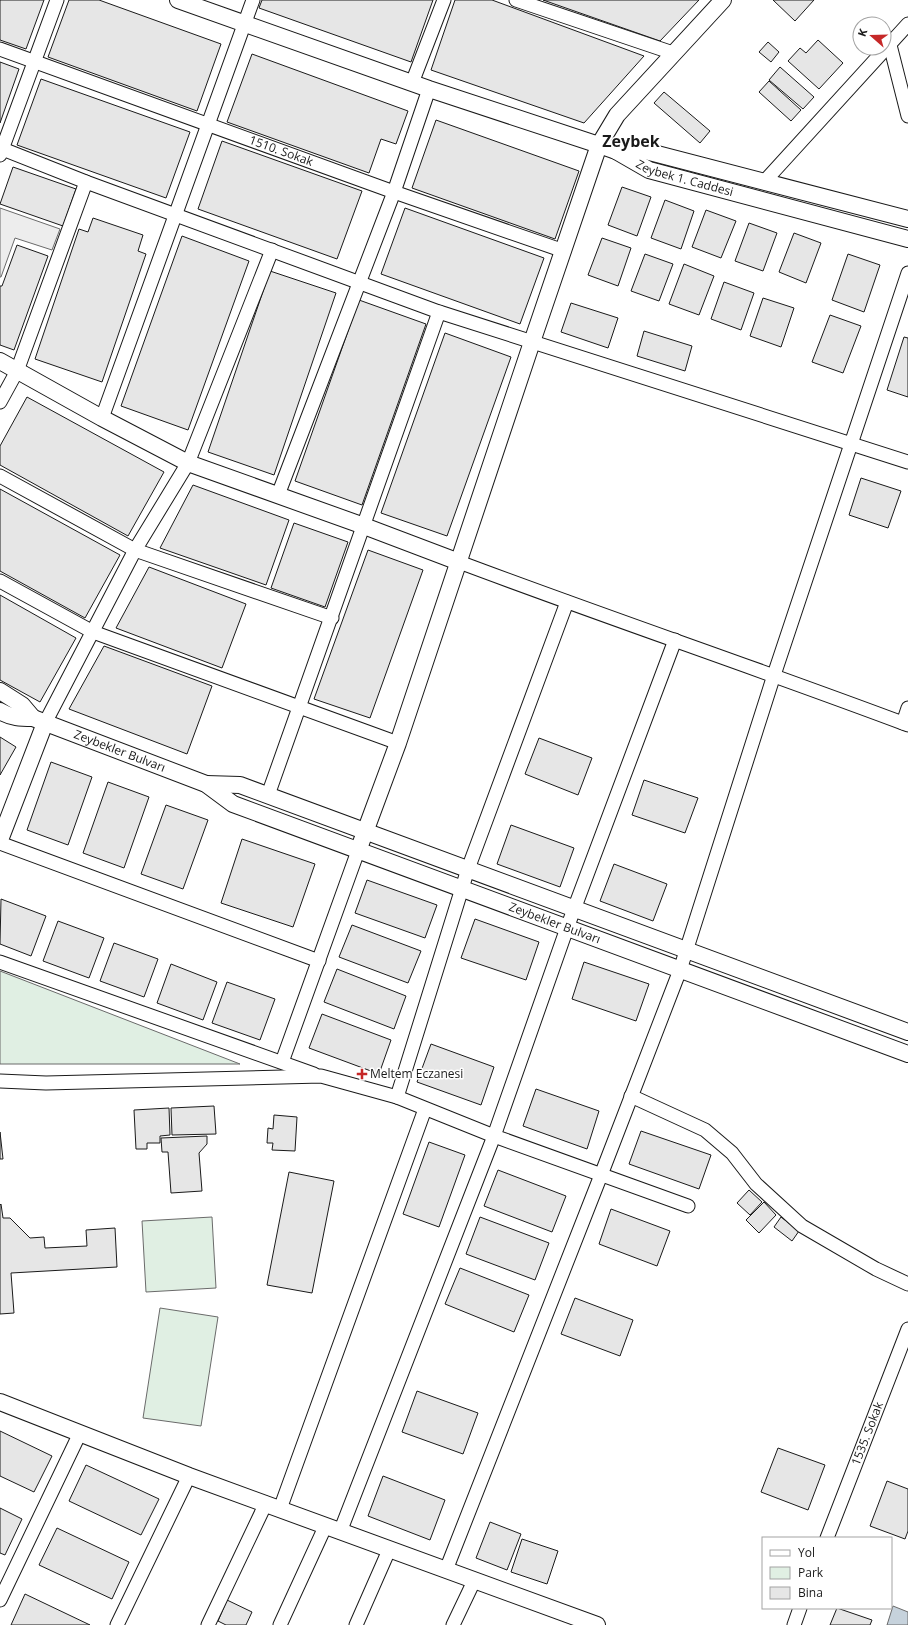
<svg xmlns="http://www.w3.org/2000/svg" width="908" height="1625" font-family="'Open Sans',sans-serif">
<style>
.green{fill:#e0efe3;stroke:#6a6a6a}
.parking{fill:#ededed;stroke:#6a6a6a}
.water{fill:#c6d2dc;stroke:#6a6a6a}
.building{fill:#e6e6e6;stroke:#1a1a1a}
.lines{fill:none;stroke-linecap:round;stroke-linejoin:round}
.minor-casing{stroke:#1a1a1a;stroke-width:15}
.tertiary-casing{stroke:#1a1a1a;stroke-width:18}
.minor{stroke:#fff;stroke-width:13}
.tertiary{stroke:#fff;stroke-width:16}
.poi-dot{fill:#c62828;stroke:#fff;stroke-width:1.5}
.labels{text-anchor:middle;stroke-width:3;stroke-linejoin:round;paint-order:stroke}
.street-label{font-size:12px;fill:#1a1a1a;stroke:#fff}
.poi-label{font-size:12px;fill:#1a1a1a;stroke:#fff;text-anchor:start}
.district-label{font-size:16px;font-weight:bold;fill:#1a1a1a;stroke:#fff}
</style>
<rect width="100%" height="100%" fill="#fff"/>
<!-- green -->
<g class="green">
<path d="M0,971L240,1064H0Z"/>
<path d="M212,1217L216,1288L146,1292L142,1221Z"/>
<path d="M160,1308L218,1317L201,1426L143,1418Z"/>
</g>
<!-- parking -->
<path class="parking" d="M0,208L60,229L52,250L15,238L1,277H0Z"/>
<!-- water -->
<path class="water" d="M893,1606L908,1612V1625H887Z"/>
<!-- building -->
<g class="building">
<path d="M0,0H44L26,49L0,40Z"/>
<path d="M69,0H99L221,44L197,111L48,57Z"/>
<path d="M262,0H433L411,62L259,8Z"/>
<path d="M455,0H492L644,56L584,123L431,70Z"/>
<path d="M543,0H699L660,41Z"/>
<path d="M773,0H814L795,21Z"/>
<path d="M818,40L843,63L819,89L788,61L800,48L806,53Z"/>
<path d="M768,42L779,52L771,62L759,52Z"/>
<path d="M252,54L408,111L396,144L381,139L369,173L227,122Z"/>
<path d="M0,62L19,69L0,123Z"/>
<path d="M780,67L814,97L803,109L769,80Z"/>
<path d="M41,79L190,132L166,198L17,145Z"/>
<path d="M769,81L801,110L791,121L759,92Z"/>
<path d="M664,92L710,131L700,143L654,103Z"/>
<path d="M436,120L579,171L555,239L412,188Z"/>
<path d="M222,141L362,191L337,259L198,209Z"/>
<path d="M13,167L76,189L63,226L0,204Z"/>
<path d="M622,187L651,197L637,236L608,225Z"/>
<path d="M665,200L694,211L681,249L651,238Z"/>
<path d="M405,208L544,258L520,324L381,274Z"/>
<path d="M706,210L736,221L721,258L692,247Z"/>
<path d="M93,218L143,235L138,251L146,254L102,382L35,359L79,229L88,232Z"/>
<path d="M749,223L777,233L763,271L735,261Z"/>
<path d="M794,233L821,243L806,283L779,272Z"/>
<path d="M182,236L249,261L188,430L121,406Z"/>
<path d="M602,238L631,248L618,286L588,275Z"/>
<path d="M17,245L48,256L14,350L0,345V286H2Z"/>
<path d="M645,254L673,264L659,301L631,291Z"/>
<path d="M848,254L880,265L864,312L832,300Z"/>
<path d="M684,264L714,276L699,315L669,304Z"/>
<path d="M270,271L336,293L274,475L208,452Z"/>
<path d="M724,282L754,293L741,330L711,319Z"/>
<path d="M763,298L794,308L781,347L750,336Z"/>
<path d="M359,300L426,324L362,505L295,481Z"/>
<path d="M571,303L618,318L608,348L561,332Z"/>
<path d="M830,315L861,326L843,373L812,362Z"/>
<path d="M644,331L692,346L685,371L637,356Z"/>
<path d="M445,333L511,357L447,536L381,513Z"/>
<path d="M904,337L908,338V397L887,390Z"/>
<path d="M27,397L164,472L128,536L0,465V446Z"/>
<path d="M861,478L901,491L888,528L849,515Z"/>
<path d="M193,485L289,520L266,585L160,548Z"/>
<path d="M0,489L120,555L85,618L0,571Z"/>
<path d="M294,523L348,542L325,607L271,588Z"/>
<path d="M368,550L423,570L370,718L314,699Z"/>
<path d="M149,567L246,604L222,668L116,628Z"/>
<path d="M0,595L76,638L40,702L0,680Z"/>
<path d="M104,646L212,686L187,754L69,709Z"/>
<path d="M0,737L16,747L0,775Z"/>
<path d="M539,738L592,758L578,795L525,774Z"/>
<path d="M51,762L92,777L68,845L27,830Z"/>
<path d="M644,780L698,798L685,833L632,815Z"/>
<path d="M108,782L149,797L124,868L83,853Z"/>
<path d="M166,805L208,820L183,889L141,874Z"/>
<path d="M511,825L574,848L560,887L497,864Z"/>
<path d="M242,839L315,864L293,927L221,903Z"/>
<path d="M614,864L667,884L653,921L600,901Z"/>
<path d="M367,880L437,905L425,938L355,913Z"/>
<path d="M1,899L46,916L31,956L0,944Z"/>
<path d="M475,919L539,942L526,980L461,958Z"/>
<path d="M58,921L104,938L89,978L43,961Z"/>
<path d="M352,925L421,951L408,983L339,957Z"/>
<path d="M114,943L158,959L144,997L100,981Z"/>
<path d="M584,962L649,984L636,1021L572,999Z"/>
<path d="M171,964L217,982L203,1020L157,1003Z"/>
<path d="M337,969L406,996L394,1029L324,1002Z"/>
<path d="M227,982L275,999L260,1040L212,1023Z"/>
<path d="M322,1014L391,1040L379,1074L309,1048Z"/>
<path d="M431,1044L494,1067L481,1105L417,1082Z"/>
<path d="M536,1089L599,1111L587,1149L523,1126Z"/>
<path d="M214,1106L216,1134L172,1135L171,1108Z"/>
<path d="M169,1108L170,1135L160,1136V1143H147V1149H136L134,1110Z"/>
<path d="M274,1115L297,1117L295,1151L272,1150L273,1143H267L268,1128L273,1129Z"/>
<path d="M641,1131L711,1155L699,1189L629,1164Z"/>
<path d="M0,1132L3,1159H0Z"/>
<path d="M207,1136V1144L199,1153L202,1191L171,1193L168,1152H162L161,1138Z"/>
<path d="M429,1142L465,1155L439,1227L403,1214Z"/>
<path d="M498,1170L566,1196L552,1232L484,1206Z"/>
<path d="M289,1172L334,1181L312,1293L267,1285Z"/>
<path d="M749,1190L762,1202L750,1215L737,1203Z"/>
<path d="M764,1202L776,1215L759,1233L746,1220Z"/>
<path d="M1,1204L3,1218H10L30,1238L44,1237L45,1248L87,1246L86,1230L115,1228L117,1267L11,1273L14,1313L0,1314V1205Z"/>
<path d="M611,1209L670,1231L657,1266L599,1244Z"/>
<path d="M480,1217L549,1243L535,1280L466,1254Z"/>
<path d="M781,1217L799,1231L792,1241L774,1227Z"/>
<path d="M460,1268L529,1295L514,1332L445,1304Z"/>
<path d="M575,1298L633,1320L620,1356L561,1334Z"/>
<path d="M417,1391L478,1413L463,1454L402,1432Z"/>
<path d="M0,1431L52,1456L34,1492L0,1476Z"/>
<path d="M778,1448L825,1465L808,1510L761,1492Z"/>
<path d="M86,1465L159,1499L141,1535L69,1501Z"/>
<path d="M383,1476L445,1500L430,1540L368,1516Z"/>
<path d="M887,1481L908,1489V1531L905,1539L870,1526Z"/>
<path d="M0,1508L22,1519L5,1555L0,1553Z"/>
<path d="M490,1522L521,1534L507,1570L476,1558Z"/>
<path d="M57,1528L129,1562L112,1599L39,1565Z"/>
<path d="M522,1539L558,1551L547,1584L511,1572Z"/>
<path d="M25,1594L90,1625H11Z"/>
<path d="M227,1600L252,1612L246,1625H226L218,1621Z"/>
<path d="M837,1608L872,1620L870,1625H830Z"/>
</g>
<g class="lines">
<defs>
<g id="minor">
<path d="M516,0L673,53"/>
<path d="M890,45L908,116"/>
<path id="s1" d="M0,49L394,192L564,251"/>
<path d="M412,83L444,0"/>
<path d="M0,148L86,182L439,312L908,462"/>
<path d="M0,155L57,0"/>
<path d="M764,182L908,24"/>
<path d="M0,402L17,371L86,182"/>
<path d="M102,418L253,0"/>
<path d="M0,476L135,550L332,618"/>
<path d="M278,495L394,192L429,89"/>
<path d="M459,562C608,618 759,669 908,725"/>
<path d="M0,581L93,632L398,743"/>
<path d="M45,723L135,550L188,463L272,250"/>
<path d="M903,723L908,708"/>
<path d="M268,795L439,312"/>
<path d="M0,843L319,961"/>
<path d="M0,962L314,1074"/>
<path d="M282,1062L358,851"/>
<path d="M0,1081L46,1083L321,1076L397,1097L494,1136L688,1206"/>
<path d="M631,1096L705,1130L732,1153L756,1184L802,1226L876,1269L908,1284"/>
<path d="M397,1097L468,869L567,602"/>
<path d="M280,1509L425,1109"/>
<path d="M340,1532L494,1136L567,928L675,640"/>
<path id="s2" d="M827,1538L908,1329"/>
<path d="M446,1570L601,1175L680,970L774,675L908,273"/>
<path d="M0,1600L80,1433"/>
<path d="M117,1625L189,1476"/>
<path d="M208,1625L266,1503"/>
<path d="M280,1625L325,1527"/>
<path d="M356,1625L389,1550"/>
<path d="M453,1625L474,1581"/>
<path d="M794,1625L800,1608"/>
</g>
<g id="tertiary">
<path id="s3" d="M178,0L429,89L599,145L616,151L649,170L908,239"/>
<path d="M616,151L634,148L908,219"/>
<path d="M0,361L102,418L188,463L364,526L459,562"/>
<path d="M0,691L22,705L33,718"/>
<path id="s4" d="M0,711C11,718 21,718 33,718L206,784L233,804L908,1054"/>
<path d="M206,784L240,785L908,1032"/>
<path d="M0,840L45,723"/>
<path d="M358,851L398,743L532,342L599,145L617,115L723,0"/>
<path d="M0,1402L189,1476L597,1625"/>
</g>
</defs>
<!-- minor casing -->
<use href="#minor" class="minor-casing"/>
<!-- tertiary casing -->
<use href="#tertiary" class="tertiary-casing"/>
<!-- minor -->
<use href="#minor" class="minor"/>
<!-- tertiary -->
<use href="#tertiary" class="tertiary"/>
</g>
<!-- markers -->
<path class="poi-dot" d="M360 1068h4v4h4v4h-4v4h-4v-4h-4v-4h4z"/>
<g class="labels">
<!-- street labels -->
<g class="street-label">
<text dy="4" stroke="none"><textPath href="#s1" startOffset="299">1510. Sokak</textPath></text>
<text dy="4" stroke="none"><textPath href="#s3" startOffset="538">Zeybek 1. Caddesi</textPath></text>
<text dy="4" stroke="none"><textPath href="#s4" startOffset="127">Zeybekler Bulvarı</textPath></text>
<text dy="4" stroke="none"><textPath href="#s4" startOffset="596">Zeybekler Bulvarı</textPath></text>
<text dy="4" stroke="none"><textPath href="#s2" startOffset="112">1535. Sokak</textPath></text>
</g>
<!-- poi labels -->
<g class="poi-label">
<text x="370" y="1078">Meltem Eczanesi</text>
</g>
<!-- district labels -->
<g class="district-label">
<text x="631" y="147">Zeybek</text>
</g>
</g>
<!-- legend -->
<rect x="762" y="1537" width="130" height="72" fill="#ffffff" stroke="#a3a3a3"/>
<rect x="770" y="1550" width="20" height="6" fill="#ffffff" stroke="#a3a3a3"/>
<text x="798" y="1557" font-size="12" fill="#1a1a1a">Yol</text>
<rect x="770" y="1567" width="20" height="12" fill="#e0efe3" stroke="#a3a3a3"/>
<text x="798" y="1577" font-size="12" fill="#1a1a1a">Park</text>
<rect x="770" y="1587" width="20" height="12" fill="#e6e6e6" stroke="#a3a3a3"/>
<text x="798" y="1597" font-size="12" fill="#1a1a1a">Bina</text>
<!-- north arrow -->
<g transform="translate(872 36) rotate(290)"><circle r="19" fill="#ffffff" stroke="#a3a3a3"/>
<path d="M0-3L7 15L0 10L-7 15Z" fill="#c62828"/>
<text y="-6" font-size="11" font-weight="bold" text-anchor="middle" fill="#1a1a1a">K</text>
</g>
</svg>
